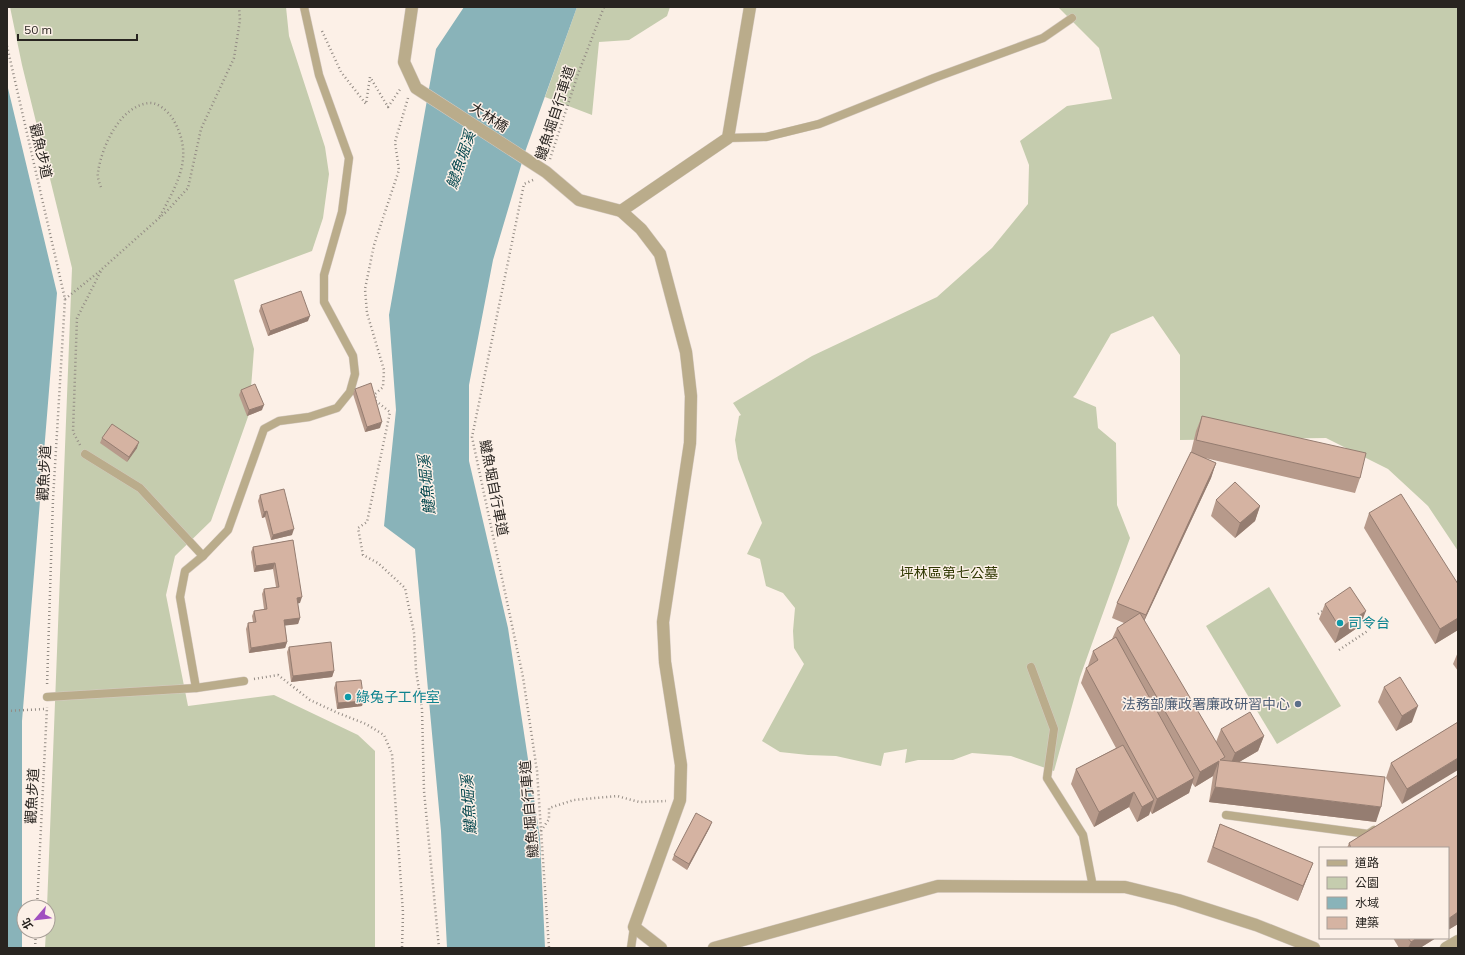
<svg xmlns="http://www.w3.org/2000/svg" width="1465" height="955" font-family="Mulish,'Noto Sans TC',sans-serif">
<style>
.green{fill:#c5ccae}
.water{fill:#89b3b9}
.lines{fill:none;stroke-linecap:round;stroke-linejoin:round}
.service-casing{stroke:#d6cbc3;stroke-width:9}
.minor-casing{stroke:#d6cbc3;stroke-width:13}
.path{stroke:#938b84;stroke-width:2.5;stroke-dasharray:1 3;stroke-linecap:butt}
.service{stroke:#baac8b;stroke-width:8}
.minor{stroke:#baac8b;stroke-width:12}
.wall{fill:#b79a8b}
.shaded-wall{fill:#957d71}
.building{fill:#d5b3a2;stroke:#957d71}
.culture-dot{fill:#0f9aa8;stroke:#fcf0e7;stroke-width:1.5}
.service-dot{fill:#5c6f8a;stroke:#fcf0e7;stroke-width:1.5}
.labels{text-anchor:middle;stroke-width:3;stroke-linejoin:round;paint-order:stroke}
.street-label{font-size:14px;fill:#282420;stroke:#fcf0e7}
.park-label{font-size:14px;fill:#2e3600;stroke:#fcf0e7}
.culture-label{font-size:14px;fill:#0d838f;stroke:#fcf0e7;text-anchor:start}
.service-label{font-size:14px;fill:#4e5e75;stroke:#fcf0e7;text-anchor:end}
.water-label{font-size:15px;font-style:italic;fill:#06484f;stroke:#fcf0e7}
</style>
<rect width="100%" height="100%" fill="#fcf0e7"/>
<!-- green -->
<g class="green">
<path d="M10,7H286L289,36L325,147L329,174L323,218L312,251L234,280L254,349L249,414L211,521L175,556L166,595L188,706L274,695L358,735L375,751V948H45L46,931H48V907H47L72,268L22,65Z"/>
<path d="M577,7H670L667,16L629,40L599,42L592,115L545,97Z"/>
<path d="M1058,7H1458V551L1428,506L1388,469L1326,438L1180,440V355L1153,316L1111,334L1076,394L1073,397L1096,407L1098,428L1116,443L1117,505L1130,538L1080,677L1054,771L1011,756L972,753L953,760H918L905,763L907,749L884,753L881,766L836,756L808,755L780,752L762,741L804,664L794,648L793,631L795,608L783,593L766,586L760,559L747,554L762,523L738,459L735,440L739,416L741,415L733,403L812,356L937,297L992,248L1028,204L1029,165L1020,141L1067,106L1112,99L1099,48Z"/>
<path d="M1269,587L1341,706L1277,744L1206,626Z"/>
</g>
<!-- water -->
<g class="water">
<path d="M464,7H577L525,152L493,260L469,385V461L508,628L540,838L545,948H447L441,831L415,549L384,526L396,410L389,315L436,49Z"/>
<path d="M7,84L57,293L22,721V948H7Z"/>
</g>
<g class="lines">
<defs>
<g id="service">
<path d="M728,138L766,137L819,124L934,78L1043,38L1072,18"/>
<path d="M85,454L140,488L203,556"/>
<path d="M1031,667L1054,729L1047,778L1083,835L1093,887"/>
<path d="M196,688L180,597L185,571L203,556L228,530L264,429L279,421L309,417L337,408L350,392L355,374L353,356L324,302V275L342,212L349,158L319,75L304,7"/>
<path d="M47,697L196,688L244,681"/>
<path d="M1226,815L1368,834L1374,830"/>
<path d="M631,948L634,927"/>
</g>
<g id="minor">
<path d="M412,7L404,62L416,88L546,172L579,200L621,211L641,229L660,254L686,352L691,396L690,443L663,622L665,662L681,765L680,800L634,927L661,948"/>
<path d="M621,211L728,138L750,7"/>
<path d="M714,948L938,886L1125,887L1178,900L1256,925L1314,948"/>
<path d="M1446,948L1458,941"/>
</g>
</defs>
<!-- service casing -->
<use href="#service" class="service-casing"/>
<!-- minor casing -->
<use href="#minor" class="minor-casing"/>
<!-- path -->
<g class="path">
<path d="M322,31L341,72L366,104L370,77L388,107L401,88"/>
<path d="M7,46L65,299L53,499L47,686"/>
<path d="M408,98L395,142L399,170L374,245L365,289L367,313L384,370L383,387L375,394L376,401L390,412L367,522L358,528L363,555L378,563L405,588L414,633L416,670L422,709L424,791L439,948"/>
<path d="M550,159L578,74L604,7"/>
<path d="M533,180L524,184L472,437L523,677L537,771L549,948"/>
<path d="M101,187C99,182 97,176 98,172C102,146 120,106 149,103C157,102 166,110 171,116C196,155 178,182 159,218"/>
<path d="M65,299L100,271"/>
<path d="M80,445L73,432L77,318L102,269L167,211L188,188L201,129L234,58L240,20L239,7"/>
<path d="M1318,614L1324,610"/>
<path d="M1339,650L1369,630"/>
<path d="M254,679L278,675L310,700L338,713L366,724L384,735L392,754L403,913L402,948"/>
<path d="M7,711L44,709"/>
<path d="M541,831L549,819V808L574,800L617,796L639,802L666,801"/>
<path d="M37,907L47,707"/>
<path d="M35,948L36,931"/>
</g>
<!-- service -->
<use href="#service" class="service"/>
<!-- minor -->
<use href="#minor" class="minor"/>
</g>
<!-- wall -->
<g class="wall">
<path d="M261,305L308,321L268,336L259,311Z"/>
<path d="M355,389L380,428L365,432L353,394Z"/>
<path d="M241,390L262,410L247,416L239,395Z"/>
<path d="M1202,416L1360,478L1355,493L1205,458L1216,463L1211,478L1144,621L1216,742L1221,729L1264,736L1258,751L1239,762L1376,822L1209,802L1213,776L1195,787L1192,783L1189,793L1152,814L1150,811L1149,815L1137,822L1129,807L1094,827L1071,784L1076,769L1116,748L1081,683L1086,668L1088,667V666L1093,651L1112,639L1117,628L1124,623L1112,618L1117,603L1191,452L1196,431Z"/>
<path d="M102,438L137,448L127,462L100,443Z"/>
<path d="M260,495L292,535L271,540L265,517L262,518L258,501Z"/>
<path d="M1216,500L1260,506L1255,521L1235,538L1211,516Z"/>
<path d="M1369,513L1458,584V630L1435,644L1364,528Z"/>
<path d="M293,540L300,603H297L300,618L298,624L285,625L287,642L285,648L249,653L246,629L248,623L253,622L252,616L254,611L264,609L262,594L264,589L276,587L273,569L254,572L251,552L253,547Z"/>
<path d="M1325,604L1360,626L1335,643L1319,619Z"/>
<path d="M289,647L334,671L332,677L291,682L287,652Z"/>
<path d="M1458,652V671L1453,664Z"/>
<path d="M336,682L362,706L337,709L334,688Z"/>
<path d="M1384,687L1412,722L1396,731L1378,702Z"/>
<path d="M1458,722L1402,804L1386,778L1391,763Z"/>
<path d="M1458,775V924L1448,930V848H1347L1349,843Z"/>
<path d="M1220,824L1313,863L1298,901L1207,862Z"/>
<path d="M710,827L687,870L672,860L674,855Z"/>
<path d="M1393,938H1436L1420,948H1399Z"/>
</g>
<!-- shaded-wall -->
<g class="shaded-wall">
<path d="M310,316L308,321L268,336L270,331Z"/>
<path d="M264,405L262,410L247,416L249,410Z"/>
<path d="M382,422L380,428L365,432L367,427Z"/>
<path d="M139,442L137,448L127,462L129,457Z"/>
<path d="M1216,463L1211,478L1140,630L1146,615Z"/>
<path d="M1260,506L1255,521L1235,538L1240,523Z"/>
<path d="M267,511L265,517L262,518L264,512Z"/>
<path d="M294,529L292,535L271,540L273,535Z"/>
<path d="M275,563L273,569L254,572L256,566Z"/>
<path d="M302,597L300,603L295,604L297,598Z"/>
<path d="M1366,611L1360,626L1335,643L1340,628Z"/>
<path d="M300,618L298,624L282,626L284,620Z"/>
<path d="M1458,618V630L1435,644L1440,629Z"/>
<path d="M287,642L285,648L249,653L251,648Z"/>
<path d="M334,671L332,677L291,682L293,676Z"/>
<path d="M364,701L362,706L337,709L338,703Z"/>
<path d="M1418,706L1412,722L1396,731L1402,716Z"/>
<path d="M1264,736L1258,751L1229,768L1235,753Z"/>
<path d="M1458,758V770L1402,804L1407,789Z"/>
<path d="M1219,761L1213,776L1195,787L1200,772Z"/>
<path d="M1194,778L1189,793L1152,814L1157,799Z"/>
<path d="M1215,787L1381,807L1376,822L1209,802Z"/>
<path d="M1134,792L1129,807L1094,827L1099,812Z"/>
<path d="M1154,800L1149,815L1137,822L1142,807Z"/>
<path d="M712,822L710,827L687,870L689,864Z"/>
<path d="M1313,863L1307,878L1298,901L1303,886Z"/>
<path d="M1458,912V924L1448,930V919Z"/>
<path d="M1417,938H1436L1420,948H1408L1411,942Z"/>
</g>
<!-- building -->
<g class="building">
<path d="M301,291L310,316L270,331L261,305Z"/>
<path d="M371,383L382,422L367,427L355,389Z"/>
<path d="M255,384L264,405L249,410L241,390Z"/>
<path d="M1202,416L1366,453L1360,478L1196,440Z"/>
<path d="M112,424L139,442L129,457L102,438Z"/>
<path d="M1191,452L1216,463L1146,615L1117,603Z"/>
<path d="M1235,482L1260,506L1240,523L1216,500Z"/>
<path d="M284,489L294,529L273,535L267,511L264,512L260,495Z"/>
<path d="M1401,494L1458,584V618L1440,629L1369,513Z"/>
<path d="M293,540L302,597L297,598L300,618L284,620L287,642L251,648L248,623L256,622L254,611L267,609L264,589L279,587L275,563L256,566L253,547Z"/>
<path d="M1350,587L1366,611L1340,628L1325,604Z"/>
<path d="M1140,613L1225,757L1220,760L1385,777L1381,807L1215,787L1219,761L1200,772L1117,628Z"/>
<path d="M1116,637L1194,778L1157,799L1086,668L1098,660L1093,651Z"/>
<path d="M331,642L334,671L293,676L289,647Z"/>
<path d="M1400,677L1418,706L1402,716L1384,687Z"/>
<path d="M361,680L364,701L338,703L336,682Z"/>
<path d="M1250,712L1264,736L1235,753L1221,729Z"/>
<path d="M1458,722V758L1407,789L1391,763Z"/>
<path d="M1123,745L1154,800L1142,807L1134,792L1099,812L1076,769Z"/>
<path d="M1458,775V912L1448,919V848H1351L1349,843Z"/>
<path d="M696,813L712,822L689,864L674,855Z"/>
<path d="M1220,824L1313,863L1303,886L1213,847Z"/>
<path d="M1408,938H1417L1411,942Z"/>
</g>
<!-- markers -->
<g class="culture-dot">
<circle cx="1340" cy="623" r="4"/>
<circle cx="348" cy="697" r="4"/>
</g>
<circle class="service-dot" cx="1298" cy="704" r="4"/>
<g class="labels">
<!-- street labels -->
<g class="street-label">
<text transform="translate(555 113) rotate(-72)" y="5">𩻸魚堀自行車道</text>
<text transform="translate(489 117) rotate(33)" y="5">大林橋</text>
<text transform="translate(41 151) rotate(77)" y="5">觀魚步道</text>
<text transform="translate(44 473) rotate(-87)" y="5">觀魚步道</text>
<text transform="translate(494 488) rotate(79)" y="5">𩻸魚堀自行車道</text>
<text transform="translate(32 796) rotate(-87)" y="5">觀魚步道</text>
<text transform="translate(529 809) rotate(-95)" y="5">𩻸魚堀自行車道</text>
</g>
<!-- park labels -->
<g class="park-label">
<text x="949" y="578">坪林區第七公墓</text>
</g>
<!-- culture labels -->
<g class="culture-label">
<text x="1348" y="628">司令台</text>
<text x="356" y="702">綠兔子工作室</text>
</g>
<!-- service labels -->
<g class="service-label">
<text x="1290" y="709">法務部廉政署廉政研習中心</text>
</g>
<!-- water labels -->
<g class="water-label">
<text transform="translate(461 160) rotate(-71)" y="5">𩻸魚堀溪</text>
<text transform="translate(427 485) rotate(-96)" y="5">𩻸魚堀溪</text>
<text transform="translate(469 805) rotate(-94)" y="5">𩻸魚堀溪</text>
</g>
</g>
<!-- border -->
<rect width="1465" height="955" fill="none" stroke="#282420" stroke-width="16"/>
<!-- legend -->
<rect x="1319" y="847" width="130" height="92" fill="#fcf0e7" stroke="#a79e97"/>
<rect x="1327" y="860" width="20" height="6" fill="#baac8b" stroke="#a79e97"/>
<text x="1355" y="867" font-size="12" fill="#282420">道路</text>
<rect x="1327" y="877" width="20" height="12" fill="#c5ccae" stroke="#a79e97"/>
<text x="1355" y="887" font-size="12" fill="#282420">公園</text>
<rect x="1327" y="897" width="20" height="12" fill="#89b3b9" stroke="#a79e97"/>
<text x="1355" y="907" font-size="12" fill="#282420">水域</text>
<rect x="1327" y="917" width="20" height="12" fill="#d5b3a2" stroke="#a79e97"/>
<text x="1355" y="927" font-size="12" fill="#282420">建築</text>
<!-- north arrow -->
<g transform="translate(36 919) rotate(242)"><circle r="19" fill="#fcf0e7" stroke="#a79e97"/>
<path d="M0-3L7 15L0 10L-7 15Z" fill="#a050c0"/>
<text y="-6" font-size="11" font-weight="bold" text-anchor="middle" fill="#282420">北</text>
</g>
<!-- scale -->
<path d="M18 34v6h119v-6" fill="none" stroke="#282420" stroke-width="2"/>
<text x="24" y="34" font-size="12" fill="#282420" stroke="#fcf0e7" stroke-width="3" paint-order="stroke">50 m</text>
</svg>
